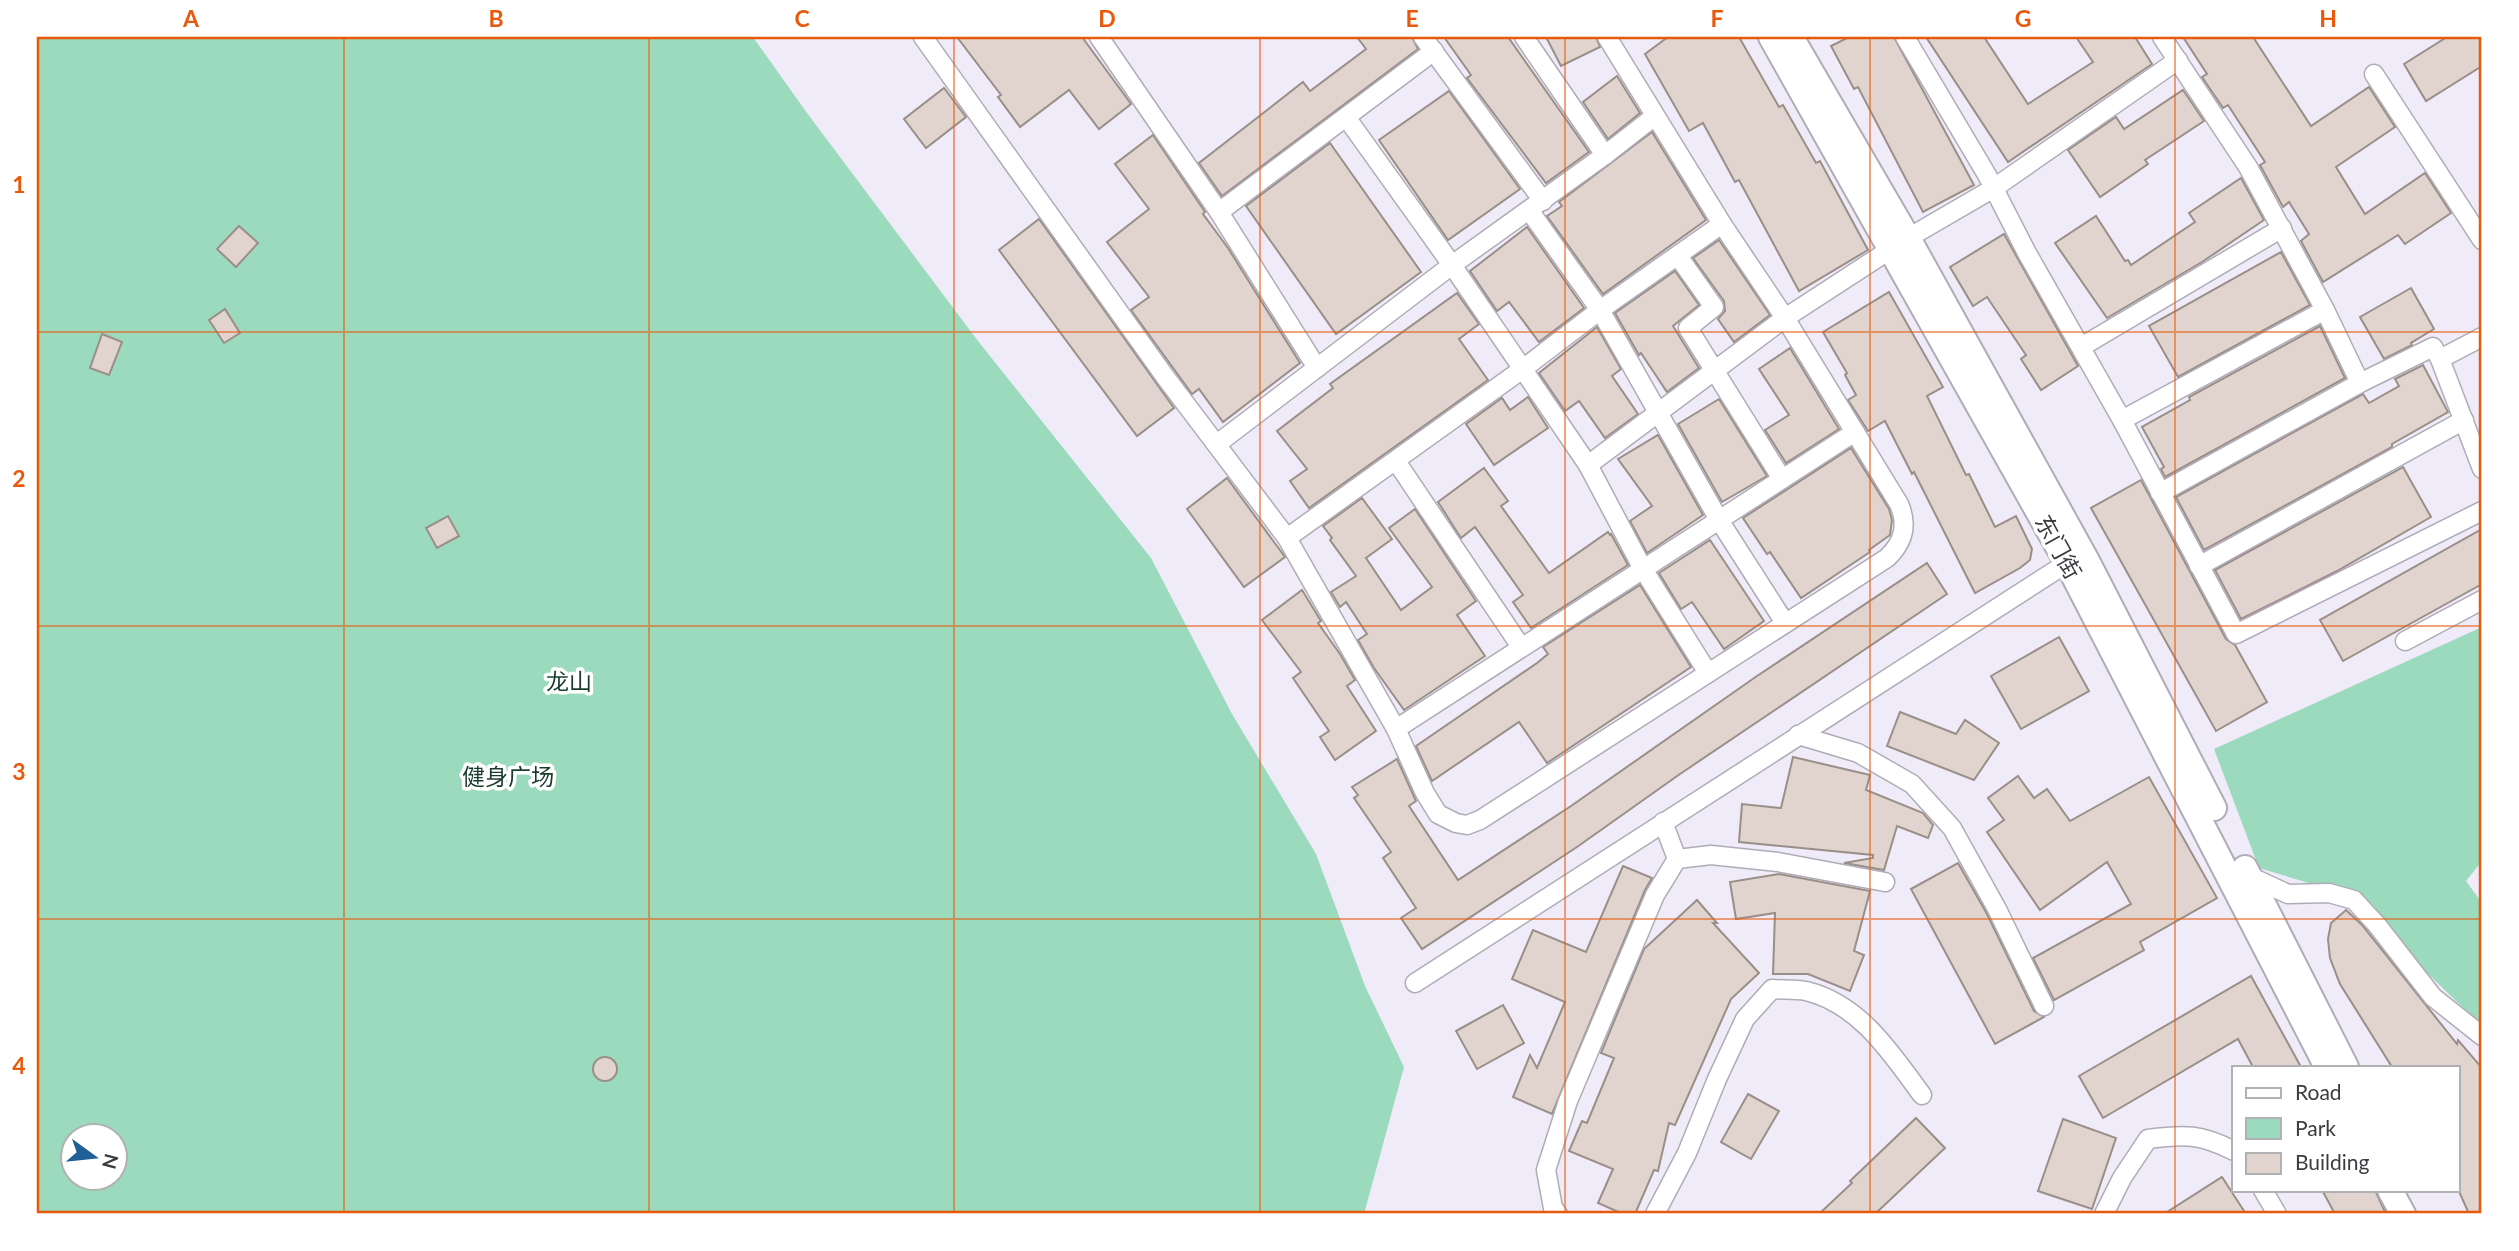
<svg xmlns="http://www.w3.org/2000/svg" width="2519" height="1251" font-family="Lato,'Noto Sans SC',sans-serif">
<style>
.green{fill:#9cdabd;fill-rule:evenodd}
.building{fill:#e1d4ce;stroke:#9a8e88;stroke-width:2}
.lines{fill:none;stroke-linecap:round;stroke-linejoin:round}
.street-casing{stroke:#afacb8;stroke-width:21}
.secondary-casing{stroke:#afacb8;stroke-width:28}
.street{stroke:#fff;stroke-width:18}
.secondary{stroke:#fff;stroke-width:24}
.grid{fill:none;stroke:#e8590c;stroke-width:2;stroke-opacity:0.55}
.labels{text-anchor:middle;stroke-width:7;stroke-linejoin:round;paint-order:stroke}
.street-label{font-size:23px;fill:#3c3b40;stroke:#fff}
.park-label{font-size:23px;fill:#193c2e;stroke:#fff}
.neatline{fill:none;stroke:#e8590c;stroke-width:2.5}
.grid-label{font-size:23px;text-anchor:middle;font-weight:bold;fill:#e8590c}
</style>
<rect width="100%" height="100%" fill="#efebf8"/>
<!-- green -->
<g class="green">
<path d="M37,37H753L807,113L978,341L1151,558L1232,714L1316,854L1365,986L1404,1067L1364,1214H37ZM74,1136H116V1178H74Z"/>
<path d="M2482,627V861L2466,881L2482,903V1026L2425,971L2373,905L2348,889L2315,885L2259,868L2214,749Z"/>
</g>
<!-- building -->
<g class="building">
<path d="M957,37H1082L1131,104L1099,129L1069,90L1020,127L998,97L1001,95Z"/>
<path d="M1357,37H1412L1418,49L1222,196L1199,163L1303,82L1310,91L1366,49Z"/>
<path d="M1444,37H1508L1589,152L1546,183L1467,78L1471,75Z"/>
<path d="M1546,37H1596L1600,47L1561,66Z"/>
<path d="M1668,37H1739L1779,107L1783,105L1816,163L1820,161L1868,250L1799,291L1739,180L1735,182L1703,123L1689,131L1645,54Z"/>
<path d="M1849,37H1894L1974,185L1923,212L1858,87L1854,89L1831,46Z"/>
<path d="M1926,37H1984L2028,104L2093,62L2076,37H2135L2152,64L2008,162Z"/>
<path d="M2183,37H2253L2311,126L2369,87L2395,127L2336,167L2365,214L2425,173L2451,213L2405,244L2398,235L2323,282L2301,241L2309,234L2289,202L2283,207L2260,165L2265,162L2228,105L2223,108L2202,77L2207,74Z"/>
<path d="M2447,37H2482V66L2426,101L2404,64Z"/>
<path d="M1617,76L1640,113L1608,139L1583,102Z"/>
<path d="M944,88L966,117L926,148L904,119Z"/>
<path d="M2183,90L2204,121L2145,160L2148,164L2100,197L2068,150L2116,117L2124,129Z"/>
<path d="M1449,91L1520,189L1448,240L1379,140Z"/>
<path d="M1652,132L1706,220L1603,294L1547,216L1562,206L1559,202Z"/>
<path d="M1153,135L1205,212L1203,214L1228,248L1300,363L1223,422L1199,389L1192,394L1131,310L1149,297L1107,242L1149,209L1115,164Z"/>
<path d="M1330,143L1421,272L1336,334L1246,206Z"/>
<path d="M2241,178L2264,220L2202,262L2107,318L2055,243L2096,216L2125,261L2128,260L2131,265L2195,222L2189,213Z"/>
<path d="M1039,219L1174,408L1137,436L999,250Z"/>
<path d="M239,226L258,243L236,267L217,249Z"/>
<path d="M1527,227L1584,308L1539,342L1509,302L1497,311L1470,271Z"/>
<path d="M2004,234L2078,366L2041,390L2021,359L2026,355L1987,297L1973,306L1950,267Z"/>
<path d="M1719,240L1770,315L1734,342L1718,319L1725,311L1724,301L1693,258Z"/>
<path d="M2281,252L2310,305L2178,377L2149,326Z"/>
<path d="M1675,271L1699,305L1673,326L1699,368L1667,392L1641,353L1639,355L1615,313Z"/>
<path d="M2411,288L2434,329L2411,343L2412,345L2384,359L2360,317Z"/>
<path d="M1889,292L1943,387L1927,396L1966,475L1969,474L1995,527L2016,516L2032,549L2030,560L2020,568L1975,593L1914,472L1912,474L1885,421L1868,431L1848,400L1856,395L1845,375L1847,373L1823,332Z"/>
<path d="M1457,293L1479,324L1459,339L1488,380L1309,508L1290,481L1307,469L1277,431L1333,388L1330,384Z"/>
<path d="M225,309L240,333L224,343L209,320Z"/>
<path d="M2320,326L2345,378L2165,477L2161,469L2164,467L2142,427L2190,400L2189,397Z"/>
<path d="M1597,327L1621,369L1612,376L1638,414L1605,438L1579,401L1565,411L1539,373Z"/>
<path d="M102,334L122,342L109,375L90,368Z"/>
<path d="M1790,348L1839,429L1786,463L1765,430L1789,415L1759,369Z"/>
<path d="M2423,365L2448,412L2392,444V447L2204,550L2176,497L2363,394L2369,403L2399,386L2395,379Z"/>
<path d="M1528,397L1548,428L1494,465L1466,424L1502,398L1510,410Z"/>
<path d="M1719,399L1767,476L1722,502L1678,424Z"/>
<path d="M1658,435L1703,515L1647,553L1630,521L1652,506L1618,459Z"/>
<path d="M1851,448L1889,509L1892,520L1890,535L1869,550L1870,552L1801,598L1770,552L1767,554L1743,518Z"/>
<path d="M2403,467L2431,517L2337,571L2241,619L2215,570Z"/>
<path d="M1484,468L1508,501L1501,506L1549,573L1608,532L1610,535L1611,534L1628,565L1531,628L1513,602L1523,595L1475,527L1461,538L1438,502Z"/>
<path d="M1227,478L1285,557L1244,587L1187,509Z"/>
<path d="M2141,480L2226,639L2235,645L2267,702L2216,731L2091,508Z"/>
<path d="M1362,498L1392,539L1366,558L1401,610L1432,587L1389,528L1415,509L1476,601L1457,615L1485,656L1404,710L1374,668L1358,640L1367,634L1346,602L1340,607L1331,592L1356,576L1330,540L1332,538L1323,526Z"/>
<path d="M448,516L459,536L437,548L426,528Z"/>
<path d="M2482,529V584L2343,661L2320,620Z"/>
<path d="M1710,540L1764,621L1724,649L1692,602L1681,609L1659,573Z"/>
<path d="M1927,563L1947,594L1680,774L1577,847L1422,949L1401,918L1416,908L1383,858L1391,852L1354,798L1358,795L1352,787L1397,759L1416,801L1409,806L1458,880L1571,806L1757,676Z"/>
<path d="M1640,585L1691,667L1547,763L1519,722L1432,781L1416,746L1537,663L1548,654L1543,647Z"/>
<path d="M1302,590L1321,621L1318,623L1340,654L1355,680L1347,686L1376,731L1335,760L1320,737L1329,731L1293,678L1301,672L1262,620Z"/>
<path d="M2059,637L2089,691L2021,729L1991,676Z"/>
<path d="M1900,712L1956,734L1965,720L1999,743L1974,780L1887,746Z"/>
<path d="M1793,757L1870,775L1866,790L1923,813L1933,825L1928,838L1897,826L1884,870L1844,863L1873,858V855L1739,842L1742,804L1781,808Z"/>
<path d="M2018,776L2034,798L2047,789L2070,821L2149,777L2217,898L2140,942L2144,950L2054,1000L2033,958L2131,904L2107,862L2040,910L1987,832L2004,820L1988,798Z"/>
<path d="M1958,863L1987,914L2034,1011L2044,1017L1995,1044L1911,889Z"/>
<path d="M1623,866L1652,878L1645,890L1552,1114L1513,1097L1530,1055L1537,1068L1565,1002L1512,979L1533,930L1586,952Z"/>
<path d="M1779,874L1870,891L1854,951L1864,955L1850,991L1808,974H1773L1775,913L1736,919L1730,882Z"/>
<path d="M1697,900L1717,923H1713L1759,973L1731,999L1675,1125L1669,1123L1658,1171L1654,1170L1635,1214H1623L1598,1203L1613,1169L1569,1151L1582,1121L1587,1123L1614,1058L1601,1053L1644,949Z"/>
<path d="M2346,910L2362,925L2457,1044L2458,1040L2482,1068V1214H2469L2458,1189V1067H2392L2340,984L2330,958L2328,939L2331,923Z"/>
<path d="M2251,976L2301,1067H2253L2238,1039L2103,1118L2079,1076Z"/>
<path d="M1503,1005L1524,1043L1477,1069L1456,1031Z"/>
<circle cx="605" cy="1069" r="12"/>
<path d="M1748,1094L1779,1111L1751,1159L1721,1142Z"/>
<path d="M1916,1118L1945,1148L1875,1214H1819L1852,1183L1850,1181Z"/>
<path d="M2063,1119L2116,1138L2092,1209L2038,1191Z"/>
<path d="M2222,1177L2246,1214H2164Z"/>
<path d="M2322,1190H2375L2386,1214H2335Z"/>
</g>
<g class="lines">
<defs>
<g id="street">
<path d="M923,37L1166,378L1287,538L1396,729L1425,793L1438,814L1456,823L1467,825L1480,820L1887,558C1904,542 1908,525 1899,504L1785,318L1722,224L1607,37"/>
<path d="M1099,37L1219,212L1317,368"/>
<path d="M1423,37L1543,201"/>
<path d="M1524,37L1605,155"/>
<path d="M1905,37L1987,175L2027,253L2122,420L2236,634L2482,511"/>
<path d="M2162,37L2248,167L2325,310L2360,383"/>
<path d="M2374,74L2482,240"/>
<path d="M1346,117L1452,265L1588,465L1643,569L1708,673"/>
<path d="M1529,210L1600,310L1719,520L1785,623"/>
<path d="M1219,212L1434,51"/>
<path d="M1678,256L1714,307L1688,328L1782,479"/>
<path d="M2482,337L2440,359L2482,469"/>
<path d="M2081,347L2282,228"/>
<path d="M2122,420L2325,310"/>
<path d="M1217,444L1452,265L1605,155L1655,116"/>
<path d="M1396,461L1521,647"/>
<path d="M1588,465L1785,318L1908,238L1994,188L2178,60"/>
<path d="M2160,493L2360,383L2433,347L2440,359"/>
<path d="M1287,538L1524,368L1600,310L1722,224"/>
<path d="M2199,566L2464,420"/>
<path d="M2405,641L2482,600"/>
<path d="M1396,729L1855,432"/>
<path d="M1798,735L1858,753L1912,784L1952,828L1997,909L2044,1006"/>
<path d="M1677,859L1711,855L1778,862L1885,882"/>
<path d="M2247,875L2288,894L2329,893L2354,900L2377,925L2433,997L2482,1036"/>
<path d="M1415,983L2067,563"/>
<path d="M2263,1190L2277,1214"/>
<path d="M1558,1214L1553,1208L1546,1170L1568,1101L1655,895L1677,859L1663,822"/>
<path d="M1655,1214L1687,1153L1717,1079L1745,1019L1772,989C1783,990 1795,989 1806,991C1860,1004 1891,1053 1922,1095"/>
<path d="M2104,1214L2122,1178L2148,1139C2185,1134 2201,1134 2234,1151"/>
</g>
<g id="secondary">
<path d="M1771,37L2067,563L2327,1067"/>
<path d="M1791,37L1908,238L2086,559L2214,808"/>
<path d="M2245,868L2346,1067"/>
<path d="M2390,1190L2403,1214"/>
</g>
</defs>
<!-- street casing -->
<use href="#street" class="street-casing"/>
<!-- secondary casing -->
<use href="#secondary" class="secondary-casing"/>
<!-- street -->
<use href="#street" class="street"/>
<!-- secondary -->
<use href="#secondary" class="secondary"/>
</g>
<!-- grid -->
<path class="grid" d="M344,37V1214M649,37V1214M954,37V1214M1260,37V1214M1565,37V1214M1870,37V1214M2175,37V1214M37,332H2482M37,626H2482M37,919H2482"/>
<g class="labels">
<!-- street labels -->
<g class="street-label">
<text transform="translate(2058 547) rotate(61)" y="8">东门街</text>
</g>
<!-- park labels -->
<g class="park-label">
<text x="569" y="690">龙山</text>
<text x="508" y="785">健身广场</text>
</g>
</g>
<!-- border -->
<rect width="2519" height="1251" fill="none" stroke="#ffffff" stroke-width="77"/>
<!-- legend -->
<rect x="2232" y="1066" width="228" height="126" fill="#ffffff" stroke="#b1b1b3" stroke-width="2"/>
<rect x="2246" y="1088" width="35" height="10" fill="#ffffff" stroke="#b1b1b3" stroke-width="2"/>
<text x="2295" y="1100" font-size="21" fill="#3c3b40">Road</text>
<rect x="2246" y="1118" width="35" height="21" fill="#9cdabd" stroke="#b1b1b3" stroke-width="2"/>
<text x="2295" y="1136" font-size="21" fill="#3c3b40">Park</text>
<rect x="2246" y="1153" width="35" height="21" fill="#e1d4ce" stroke="#b1b1b3" stroke-width="2"/>
<text x="2295" y="1170" font-size="21" fill="#3c3b40">Building</text>
<!-- north arrow -->
<g transform="translate(94 1157) rotate(105)"><circle r="33" fill="#ffffff" stroke="#b1b1b3" stroke-width="2"/>
<path d="M0-5L12 26L0 18L-12 26Z" fill="#206096"/>
<text y="-10" font-size="19" font-weight="bold" text-anchor="middle" fill="#3c3b40">N</text>
</g>
<rect x="38" y="38" width="2442" height="1174" class="neatline"/>
<g class="grid-label">
<text x="191" y="27">A</text>
<text x="496" y="27">B</text>
<text x="802" y="27">C</text>
<text x="1107" y="27">D</text>
<text x="1412" y="27">E</text>
<text x="1717" y="27">F</text>
<text x="2023" y="27">G</text>
<text x="2328" y="27">H</text>
<text x="19" y="193">1</text>
<text x="19" y="487">2</text>
<text x="19" y="780">3</text>
<text x="19" y="1074">4</text>
</g>
</svg>
